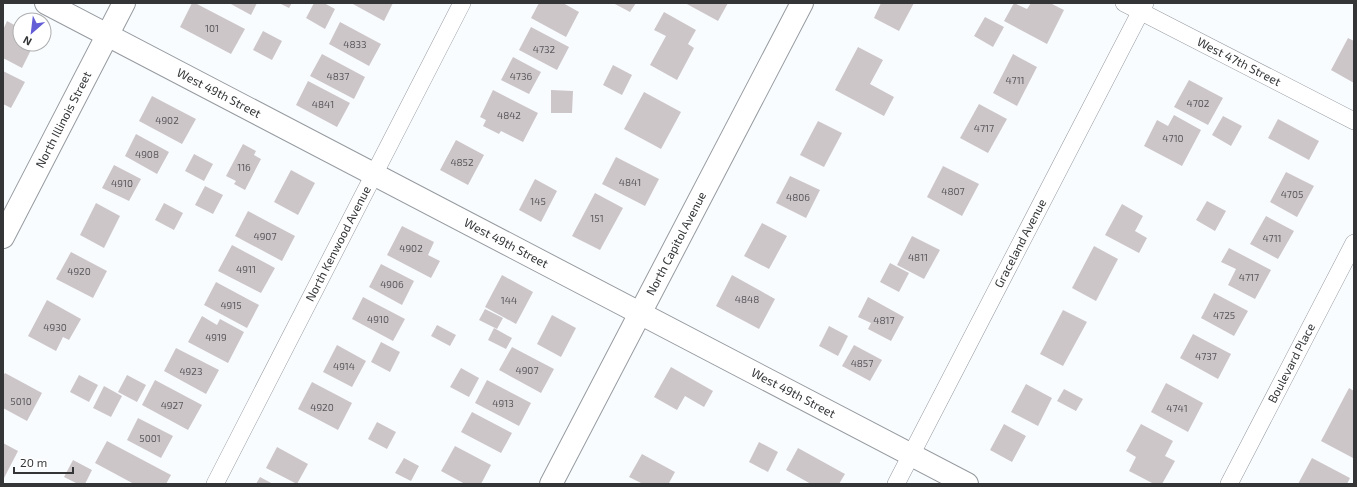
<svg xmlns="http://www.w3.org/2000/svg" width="1357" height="487" font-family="'Exo 2',sans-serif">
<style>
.building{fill:#cdc6c9}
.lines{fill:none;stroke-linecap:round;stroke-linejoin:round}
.minor-casing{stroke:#969ba0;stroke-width:18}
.tertiary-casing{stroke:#969ba0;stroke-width:24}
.secondary-casing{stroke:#969ba0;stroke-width:24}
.minor{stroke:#fff;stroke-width:17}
.tertiary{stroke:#fff;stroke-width:22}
.secondary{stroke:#fff;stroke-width:22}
.labels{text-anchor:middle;stroke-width:4;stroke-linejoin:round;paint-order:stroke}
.number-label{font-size:10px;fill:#5a595c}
.street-label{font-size:12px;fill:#333537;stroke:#fff}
</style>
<rect width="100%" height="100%" fill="#f9fcff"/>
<!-- building -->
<g class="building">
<path d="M192,3H195L245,29L231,54L180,27Z"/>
<path d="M229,3H257L251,15Z"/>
<path d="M279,3H292L289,8Z"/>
<path d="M314,3H324L335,9L325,29L306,18Z"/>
<path d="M351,3H393L384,21Z"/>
<path d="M539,3H563L579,12L566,37L531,18Z"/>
<path d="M613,3H636L630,12Z"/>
<path d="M685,3H728L718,21Z"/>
<path d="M881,3H914L899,31L874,18Z"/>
<path d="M1014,3L1027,9L1031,3H1050L1064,10L1047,44L1004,21Z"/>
<path d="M664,12L696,30L688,44L694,48L677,80L650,65L666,36L654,30Z"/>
<path d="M985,17L1004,27L993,47L974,36Z"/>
<path d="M7,21L20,28V44H34L22,68L3,58V30Z"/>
<path d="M340,22L381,44L369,66L329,44Z"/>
<path d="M531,27L569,47L557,70L519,50Z"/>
<path d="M263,31L282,41L272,60L253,50Z"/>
<path d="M1348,38L1354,41V83L1331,70Z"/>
<path d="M858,47L883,60L870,84L894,97L884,116L835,90Z"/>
<path d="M322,54L365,77L354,99L310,76Z"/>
<path d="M1013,54L1037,67L1017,106L993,93Z"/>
<path d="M513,57L541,72L529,94L501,80Z"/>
<path d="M613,65L632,75L622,95L603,85Z"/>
<path d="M3,71L25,82L11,108L3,104Z"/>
<path d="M1189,80L1223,98L1208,125L1174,107Z"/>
<path d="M308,81L350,103L337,127L296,105Z"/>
<path d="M493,90L538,113L523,142L501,131L499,134L483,126L486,120L480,117Z"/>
<path d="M551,90L573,91L572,113H551Z"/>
<path d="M644,92L681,112L661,149L624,129Z"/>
<path d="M152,96L196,119L182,144L139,121Z"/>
<path d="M979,104L1007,119L988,153L960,138Z"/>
<path d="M1174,115L1201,130L1182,166L1144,146L1157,120L1168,126Z"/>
<path d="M1223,116L1242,126L1231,146L1212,135Z"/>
<path d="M1278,119L1319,141L1309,160L1268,138Z"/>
<path d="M818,121L842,133L824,167L800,155Z"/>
<path d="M136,134L169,152L157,174L125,156Z"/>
<path d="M456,140L484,155L468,185L440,170Z"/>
<path d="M243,144L256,151L254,155L261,159L245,190L234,184L236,181L226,176Z"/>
<path d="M194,154L213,164L204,181L185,171Z"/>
<path d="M616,157L659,179L645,206L602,184Z"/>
<path d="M114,165L141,179L129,201L102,188Z"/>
<path d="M943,166L979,184L962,216L927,197Z"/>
<path d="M291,170L315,183L298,215L274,202Z"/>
<path d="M1286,172L1314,186L1297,217L1270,202Z"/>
<path d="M790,176L820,190L806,218L776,203Z"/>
<path d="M535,179L557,191L541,222L519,210Z"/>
<path d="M205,186L223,195L213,214L195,205Z"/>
<path d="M595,193L623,208L600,250L572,236Z"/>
<path d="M1207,201L1226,211L1215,231L1196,220Z"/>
<path d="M96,203L120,216L104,248L80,235Z"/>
<path d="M164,203L183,213L174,230L155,220Z"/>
<path d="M1122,204L1143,216L1135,231L1147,238L1139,253L1105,235Z"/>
<path d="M248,211L295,236L282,261L235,236Z"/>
<path d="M1266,216L1294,231L1278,259L1250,244Z"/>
<path d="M762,223L787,236L769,269L744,256Z"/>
<path d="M402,226L434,242L428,255L440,261L431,278L387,255Z"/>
<path d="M912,236L940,250L924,279L897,265Z"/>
<path d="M232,245L275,268L261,293L218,271Z"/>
<path d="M1094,246L1118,259L1096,301L1072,288Z"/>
<path d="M1229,248L1271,270L1255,299L1228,285L1236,269L1221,262Z"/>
<path d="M71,252L107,271L93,298L56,279Z"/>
<path d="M890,263L909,273L899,292L880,282Z"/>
<path d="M381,264L414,281L402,305L369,287Z"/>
<path d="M502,275L533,292L516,324L485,307Z"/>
<path d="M732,275L775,299L759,329L716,306Z"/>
<path d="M216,282L259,305L247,328L204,305Z"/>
<path d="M1214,293L1248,311L1234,336L1201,318Z"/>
<path d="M363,297L405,319L393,341L352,319Z"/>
<path d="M868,297L904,317L891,341L868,329L871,323L858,317Z"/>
<path d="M47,300L81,319L69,340L63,337L56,351L28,336Z"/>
<path d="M485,309L503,318L497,329L479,320Z"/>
<path d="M1063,310L1087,322L1063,366L1040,354Z"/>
<path d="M552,315L576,328L561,357L537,344Z"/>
<path d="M202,316L217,325L220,319L244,332L228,363L188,342Z"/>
<path d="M437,325L456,335L450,346L431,336Z"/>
<path d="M829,326L848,336L838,356L819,346Z"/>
<path d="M494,328L512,338L506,349L488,340Z"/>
<path d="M1193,334L1231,354L1218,379L1180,358Z"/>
<path d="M381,342L400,352L390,372L371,362Z"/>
<path d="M337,345L366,361L352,387L323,372Z"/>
<path d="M854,345L882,360L870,381L842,366Z"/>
<path d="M512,347L554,369L541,393L499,370Z"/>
<path d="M176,348L219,370L206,394L164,371Z"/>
<path d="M671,367L713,391L704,407L685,396L677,410L654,397Z"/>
<path d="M461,368L479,378L469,397L450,387Z"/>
<path d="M5,373L42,393L27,421L3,408V376Z"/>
<path d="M79,375L98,385L89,402L70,392Z"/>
<path d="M127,375L146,385L137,402L118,392Z"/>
<path d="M155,380L202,405L188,430L142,405Z"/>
<path d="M487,380L531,403L519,426L475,403Z"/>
<path d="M312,382L352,403L338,430L298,409Z"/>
<path d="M1166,383L1203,403L1188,432L1151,412Z"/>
<path d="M1026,384L1052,398L1038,426L1011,412Z"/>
<path d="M104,386L122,396L111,417L93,408Z"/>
<path d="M1349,388L1354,391L1353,458L1321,441Z"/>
<path d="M1064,389L1083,399L1076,411L1057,401Z"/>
<path d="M472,412L512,433L501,453L461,432Z"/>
<path d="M138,418L173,436L161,458L127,440Z"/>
<path d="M377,422L396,432L387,449L368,439Z"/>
<path d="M1004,424L1026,436L1012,462L990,450Z"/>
<path d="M1141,424L1173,441L1165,456L1175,461L1162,484H1154L1129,471L1136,457L1126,451Z"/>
<path d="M107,441L171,475L166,484H134L95,463Z"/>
<path d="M759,442L778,452L768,472L749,462Z"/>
<path d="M3,443L18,451L3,480Z"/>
<path d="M455,446L491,465L481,484H465L441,471Z"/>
<path d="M277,447L308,464L297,484L266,468Z"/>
<path d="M798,448L845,474L839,484H811L786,470Z"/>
<path d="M642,454L675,472L669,483L671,484H643L629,477Z"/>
<path d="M404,458L419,466L411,481L395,473Z"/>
<path d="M1312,458L1350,478L1347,484H1298Z"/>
<path d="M73,460L92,470L85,484H78L64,477Z"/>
<path d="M260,477L273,484H256Z"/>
</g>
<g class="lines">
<defs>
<g id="minor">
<path id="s1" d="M1124,3L1354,121"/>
<path id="s2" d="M215,484L462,3"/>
<path id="s3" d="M896,484L1145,3"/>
<path id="s4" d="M1229,484L1354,243"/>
</g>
<g id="tertiary">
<path id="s5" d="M46,3L967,484"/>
<path id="s6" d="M3,237L124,3"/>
</g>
<g id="secondary">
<path id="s7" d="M551,484L802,3"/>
</g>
</defs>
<!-- minor casing -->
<use href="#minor" class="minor-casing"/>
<!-- tertiary casing -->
<use href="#tertiary" class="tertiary-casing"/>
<!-- secondary casing -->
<use href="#secondary" class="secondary-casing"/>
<!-- minor -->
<use href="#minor" class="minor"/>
<!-- tertiary -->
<use href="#tertiary" class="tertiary"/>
<!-- secondary -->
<use href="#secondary" class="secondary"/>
</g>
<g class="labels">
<!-- number labels -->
<g class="number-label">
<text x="212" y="32">101</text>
<text x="355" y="48">4833</text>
<text x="544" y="53">4732</text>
<text x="338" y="80">4837</text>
<text x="521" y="80">4736</text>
<text x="1015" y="84">4711</text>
<text x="1198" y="107">4702</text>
<text x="323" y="108">4841</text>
<text x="509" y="119">4842</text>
<text x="167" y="124">4902</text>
<text x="984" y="132">4717</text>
<text x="1173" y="142">4710</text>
<text x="147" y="158">4908</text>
<text x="462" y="166">4852</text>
<text x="244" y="171">116</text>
<text x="630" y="186">4841</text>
<text x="122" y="187">4910</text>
<text x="953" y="195">4807</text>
<text x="1292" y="198">4705</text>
<text x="798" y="201">4806</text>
<text x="538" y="205">145</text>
<text x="597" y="222">151</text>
<text x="265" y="240">4907</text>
<text x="1272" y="242">4711</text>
<text x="411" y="252">4902</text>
<text x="918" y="261">4811</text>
<text x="246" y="273">4911</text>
<text x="79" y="275">4920</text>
<text x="1249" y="281">4717</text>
<text x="392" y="288">4906</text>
<text x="747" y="303">4848</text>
<text x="509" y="304">144</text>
<text x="231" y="309">4915</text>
<text x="1224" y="319">4725</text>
<text x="378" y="323">4910</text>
<text x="884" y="324">4817</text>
<text x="55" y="331">4930</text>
<text x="216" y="341">4919</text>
<text x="1206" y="360">4737</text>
<text x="862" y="367">4857</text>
<text x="344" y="370">4914</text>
<text x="527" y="374">4907</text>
<text x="191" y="375">4923</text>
<text x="21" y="405">5010</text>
<text x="503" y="407">4913</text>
<text x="172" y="409">4927</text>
<text x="322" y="411">4920</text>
<text x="1177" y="412">4741</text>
<text x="150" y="442">5001</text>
</g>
<!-- street labels -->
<g class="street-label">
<text dy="4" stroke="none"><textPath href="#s1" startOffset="129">West 47th Street</textPath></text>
<text dy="4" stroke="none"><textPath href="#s5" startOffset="195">West 49th Street</textPath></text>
<text dy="4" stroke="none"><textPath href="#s6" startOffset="132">North Illinois Street</textPath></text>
<text dy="4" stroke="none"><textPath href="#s2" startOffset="270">North Kenwood Avenue</textPath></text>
<text dy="4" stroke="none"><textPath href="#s5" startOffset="519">West 49th Street</textPath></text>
<text dy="4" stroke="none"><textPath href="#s3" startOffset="271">Graceland Avenue</textPath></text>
<text dy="4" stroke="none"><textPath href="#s7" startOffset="271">North Capitol Avenue</textPath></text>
<text dy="4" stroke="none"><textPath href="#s4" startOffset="136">Boulevard Place</textPath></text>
<text dy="4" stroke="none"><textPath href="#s5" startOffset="843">West 49th Street</textPath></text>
</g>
</g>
<!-- border -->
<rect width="1357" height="487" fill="none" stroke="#333537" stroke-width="8"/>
<!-- north arrow -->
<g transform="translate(32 32) rotate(208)"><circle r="19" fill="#ffffff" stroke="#adaeaf"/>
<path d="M0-3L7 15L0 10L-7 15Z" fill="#635ed6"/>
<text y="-6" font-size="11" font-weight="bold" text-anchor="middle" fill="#333537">N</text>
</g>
<!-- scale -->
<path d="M14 467v6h59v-6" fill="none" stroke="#333537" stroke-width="2"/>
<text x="20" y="467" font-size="12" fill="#333537" stroke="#ffffff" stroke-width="3" paint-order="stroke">20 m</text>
</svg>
